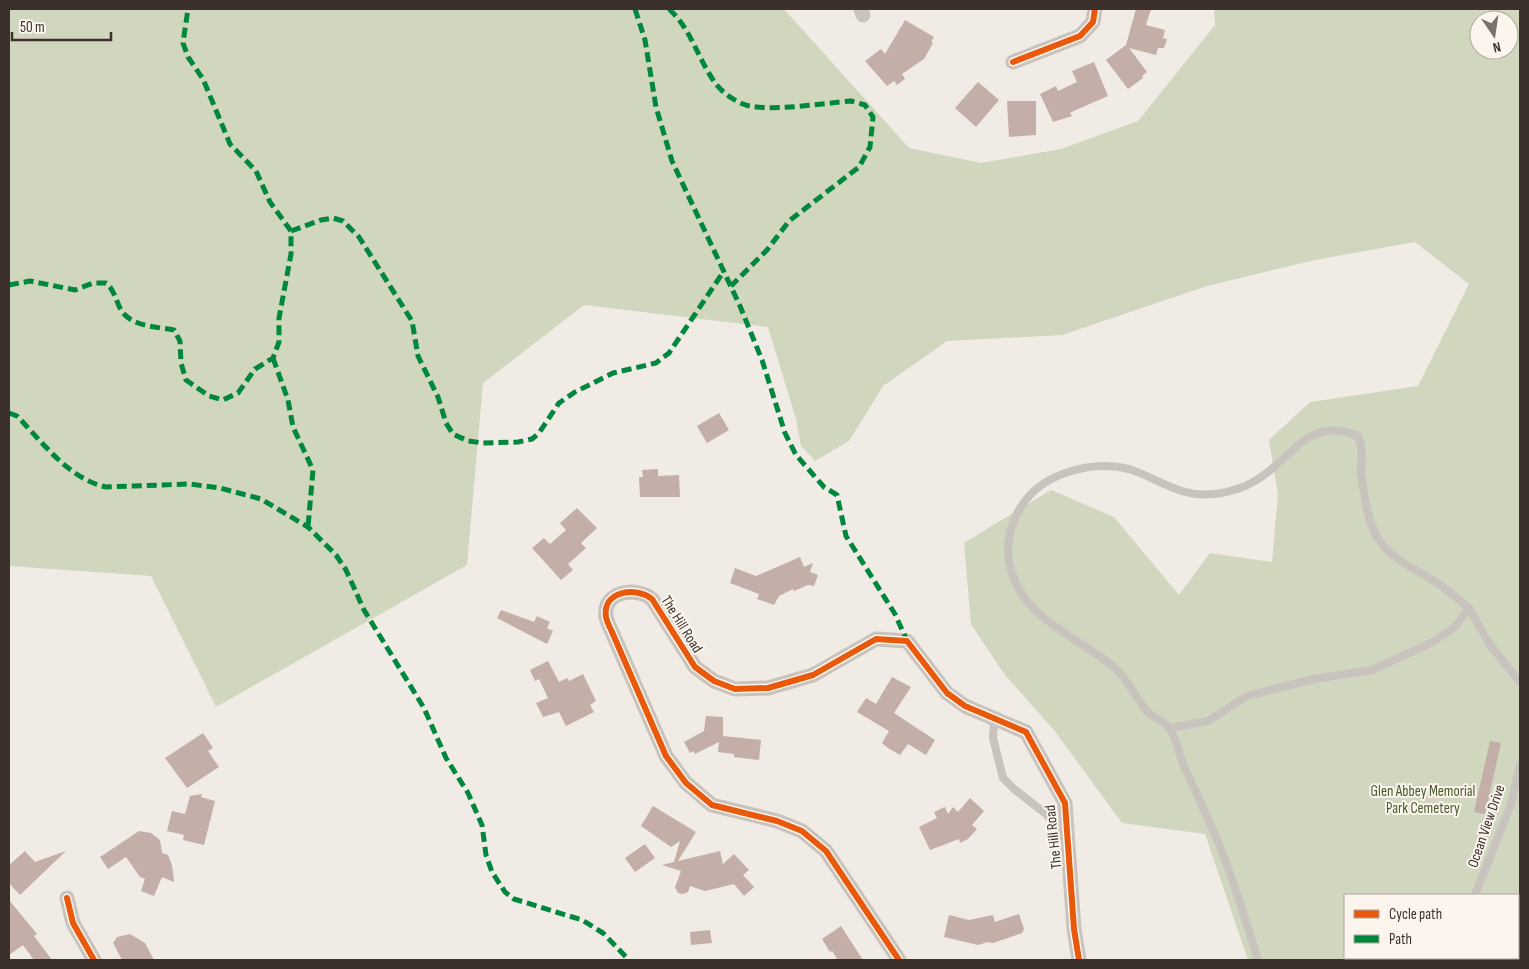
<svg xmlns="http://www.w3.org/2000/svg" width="1529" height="969" font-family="'Sofia Sans Condensed',sans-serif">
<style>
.green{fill:#d1d6bf;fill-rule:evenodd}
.building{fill:#c3afa7}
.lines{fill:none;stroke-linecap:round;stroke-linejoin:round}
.lane{stroke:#c9c3be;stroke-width:8}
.street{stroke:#c9c3be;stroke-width:15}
.quiet{stroke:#00873e;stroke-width:5;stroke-dasharray:10 5;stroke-linecap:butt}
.cycleway-casing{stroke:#fbf5ee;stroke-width:9}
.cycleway{stroke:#e8590c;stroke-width:6}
.labels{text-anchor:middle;stroke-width:4;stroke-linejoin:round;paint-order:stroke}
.street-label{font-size:15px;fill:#3b302b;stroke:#fbf5ee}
.park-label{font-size:15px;fill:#4a5a2e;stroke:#fbf5ee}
</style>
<rect width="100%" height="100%" fill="#f0ebe5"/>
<!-- green -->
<path class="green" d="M9,9H784L909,148L981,163L1061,149L1138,121L1215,25L1214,9H1520V960H1248L1205,834L1122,823L1054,730L1005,675L971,624L964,543L1051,490L1114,517L1179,595L1210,553L1272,562L1278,494L1269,440L1310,402L1418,386L1469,284L1415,242L1315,260L1207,286L1062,335L947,341L883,386L849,441L815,461L801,446L796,419L768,327L584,305L483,383L467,565L216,707L151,576L9,566ZM1479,20H1509V50H1479ZM1345,895H1518V958H1345Z"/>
<!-- building -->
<g class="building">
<path d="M1136,9H1151L1146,25L1165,30L1163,38L1167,39L1164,48H1158L1156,55L1129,48L1147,72L1142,76L1143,78L1128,89L1106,60L1126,45Z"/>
<path d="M905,20L934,37L931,42L933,43L924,59L902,74L905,79L897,85L894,81L887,86L865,61L881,49L885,54Z"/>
<path d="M1094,62L1108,96L1076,110L1070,113L1072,116L1053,122L1040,94L1056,86L1058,91L1077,82L1072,71Z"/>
<path d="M978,82L999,100L976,127L955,108Z"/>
<path d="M1007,101H1036V135L1009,137Z"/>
<path d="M719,413L729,430L707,443L697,426Z"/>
<path d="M658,469V476L679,475L680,497H640L639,477H643L642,470Z"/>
<path d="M577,508L597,528L581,543L586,548L568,564L573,570L561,580L532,548L544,538L550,544L566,530L560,523Z"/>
<path d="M800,557L804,567L813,563L810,572L818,575L814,586L808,585L794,591L793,589L779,596L774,605L757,599L759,594L730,583L735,568L756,576Z"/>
<path d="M501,610L534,622L537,616L550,622L547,628L553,631L547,644L497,618Z"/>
<path d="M548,661L559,682L567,678L569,681L583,674L596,701L590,705L594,712L566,726L559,712L543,717L536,703L548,698L539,679L535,681L530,670Z"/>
<path d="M892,677L911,687L894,713L935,740L926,755L908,744L900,755L888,748L882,743L889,731L857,712L866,698L876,704Z"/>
<path d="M706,716L723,717V736L761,740L759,760L734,757V754L718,752L719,742L695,754L693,751L690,753L684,742L704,731Z"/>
<path d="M203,733L213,748L208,751L219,767L187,788L165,758Z"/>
<path d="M1490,741L1501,743L1485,814L1474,812Z"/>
<path d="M202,794L201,797L215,801L204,845L183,840L184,835L167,831L172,811L185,814L190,796Z"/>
<path d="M970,798L984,811L972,825L977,829L968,839L960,843L959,839L930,850L919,827L937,818L934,812L945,807L948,814L953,807L958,812Z"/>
<path d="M653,806L696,832L678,861L720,851L723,864L734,854L749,870L743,875L754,887L744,896L734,884L705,891L690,886L688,892L683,894L678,893L675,887L681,871L662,865L674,862L680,841L671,847L641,826Z"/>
<path d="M139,831L151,833L160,840L162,853L168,855L172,865L174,882L162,877L154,896L141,891L145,879L140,877L126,857L108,869L100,857Z"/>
<path d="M645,844L655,858L635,872L625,858Z"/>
<path d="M25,851L35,862L66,851L20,895L9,883V865Z"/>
<path d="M9,900L37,934L34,936L52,960H34L23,945L9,955Z"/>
<path d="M1019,914L1024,929L1022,933L993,943L988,942L978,945L944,937L949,915L969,920L993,915L995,922Z"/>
<path d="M841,926L863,960H838L832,951L830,952L822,939Z"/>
<path d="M710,930L712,943L691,945L690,932Z"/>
<path d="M130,934L145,943L154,960H122L113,943L117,937Z"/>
</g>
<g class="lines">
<!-- lane -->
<g class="lane">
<path d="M994,719L993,738L1003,778L1014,789L1046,814L1065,837"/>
<path d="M1170,728L1208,721L1247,696L1314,679L1372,670L1431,643L1455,627L1469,608L1490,645L1520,682"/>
<path d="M1475,895L1511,804L1520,765"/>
<path d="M1258,960C1246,923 1235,883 1220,847C1209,819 1196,793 1184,766C1179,755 1177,737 1169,728C1164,721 1153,718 1147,711C1136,699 1129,681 1117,670C1075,633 1009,615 1008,549C1008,530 1017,509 1030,495C1054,470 1097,461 1129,469C1148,475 1165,486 1185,492C1210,499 1243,491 1264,475C1297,451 1311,417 1358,436C1364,449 1361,459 1361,473C1362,483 1364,494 1366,504C1375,557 1403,560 1442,586C1451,593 1460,601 1469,608"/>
<path d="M1434,960L1436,958"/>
</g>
<!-- street -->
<g class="street">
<path d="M861,9L863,15"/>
<path d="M1013,62L1080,36L1093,22L1095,9"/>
<path d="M67,898L73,923L94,960"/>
<path d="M899,960L826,851L802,831L777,821L712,805L686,783L666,756L612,632C610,628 607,622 606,617C602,591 636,586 652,599L695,667L714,681L735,689L768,688L813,675L876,639L907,641L947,693L965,706L1026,732L1065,803L1074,929L1079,960"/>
</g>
<!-- quiet -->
<g class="quiet">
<path d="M635,9L645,40L656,107L672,161L740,306L762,360L785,433L796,455L824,487L837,495L846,536L895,614L907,641"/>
<path d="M669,9C692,30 698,60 716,84C722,92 733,100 743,104C765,113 825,103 851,101L865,105L873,117L870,147L859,167L789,221L767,250L731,286"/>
<path d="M291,231L321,220L333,218L343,221L359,237L412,321L418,356L438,397L446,423L453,434L468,441L483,443L518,442L532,439L539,433L559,403L575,392L613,373L656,363L669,353L724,271"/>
<path d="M9,285L30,281L75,290L93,283H106C116,291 116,305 124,314C136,327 158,327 174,330L180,341L181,363L186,380L209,396L223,400L238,393L255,369L273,358L279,342V318L291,254V231L270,202L256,171L230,144L203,79L188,57L183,43L188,9"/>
<path d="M273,358L288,400L293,427L313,470L308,527"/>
<path d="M9,413L17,416C43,443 69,479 106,487L189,484L220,488L261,499L308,527L336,555L346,570L364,610L424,708L446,758L468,793L482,825L486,855L492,872L505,892L514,899L582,920L603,933L629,960"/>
</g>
<defs>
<g id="cycleway">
<path d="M1013,62L1080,36L1093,22L1095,9"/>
<path d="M67,898L73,923L94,960"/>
<path d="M899,960L826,851L802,831L777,821L712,805L686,783L666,756L612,632C610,628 607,622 606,617C602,591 636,586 652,599L695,667L714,681L735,689L768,688L813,675L876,639L907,641L947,693L965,706L1026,732L1065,803L1074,929L1079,960"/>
</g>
</defs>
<!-- cycleway casing -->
<use href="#cycleway" class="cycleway-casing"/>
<!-- cycleway -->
<use href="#cycleway" class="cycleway"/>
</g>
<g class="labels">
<!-- street labels -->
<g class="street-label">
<text transform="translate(682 624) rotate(58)" y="5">The Hill Road</text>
<text transform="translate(1486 826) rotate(-71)" y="5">Ocean View Drive</text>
<text transform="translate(1053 837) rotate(-96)" y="5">The Hill Road</text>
</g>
<!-- park labels -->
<g class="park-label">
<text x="1423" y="796">Glen Abbey Memorial<tspan x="1423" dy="17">Park Cemetery</tspan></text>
</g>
</g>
<!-- border -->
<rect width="1529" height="969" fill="none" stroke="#3b302b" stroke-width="20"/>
<!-- legend -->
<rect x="1344" y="894" width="175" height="65" fill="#fbf5ee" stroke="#aea6a0"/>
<rect x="1354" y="910" width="25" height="8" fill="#e8590c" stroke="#aea6a0"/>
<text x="1389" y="919" font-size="15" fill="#3b302b">Cycle path</text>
<rect x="1354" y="935" width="25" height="8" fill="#00873e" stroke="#aea6a0"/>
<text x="1389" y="944" font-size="15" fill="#3b302b">Path</text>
<!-- north arrow -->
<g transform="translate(1494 35) rotate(167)"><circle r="24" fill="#fbf5ee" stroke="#aea6a0"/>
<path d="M0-4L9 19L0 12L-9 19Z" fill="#7a716c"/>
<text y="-8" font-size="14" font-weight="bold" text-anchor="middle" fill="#3b302b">N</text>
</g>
<!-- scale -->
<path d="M12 32v8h99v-8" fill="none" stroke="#3b302b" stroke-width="2.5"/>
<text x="20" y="32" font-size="15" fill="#3b302b" stroke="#fbf5ee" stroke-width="4" paint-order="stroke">50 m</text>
</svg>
